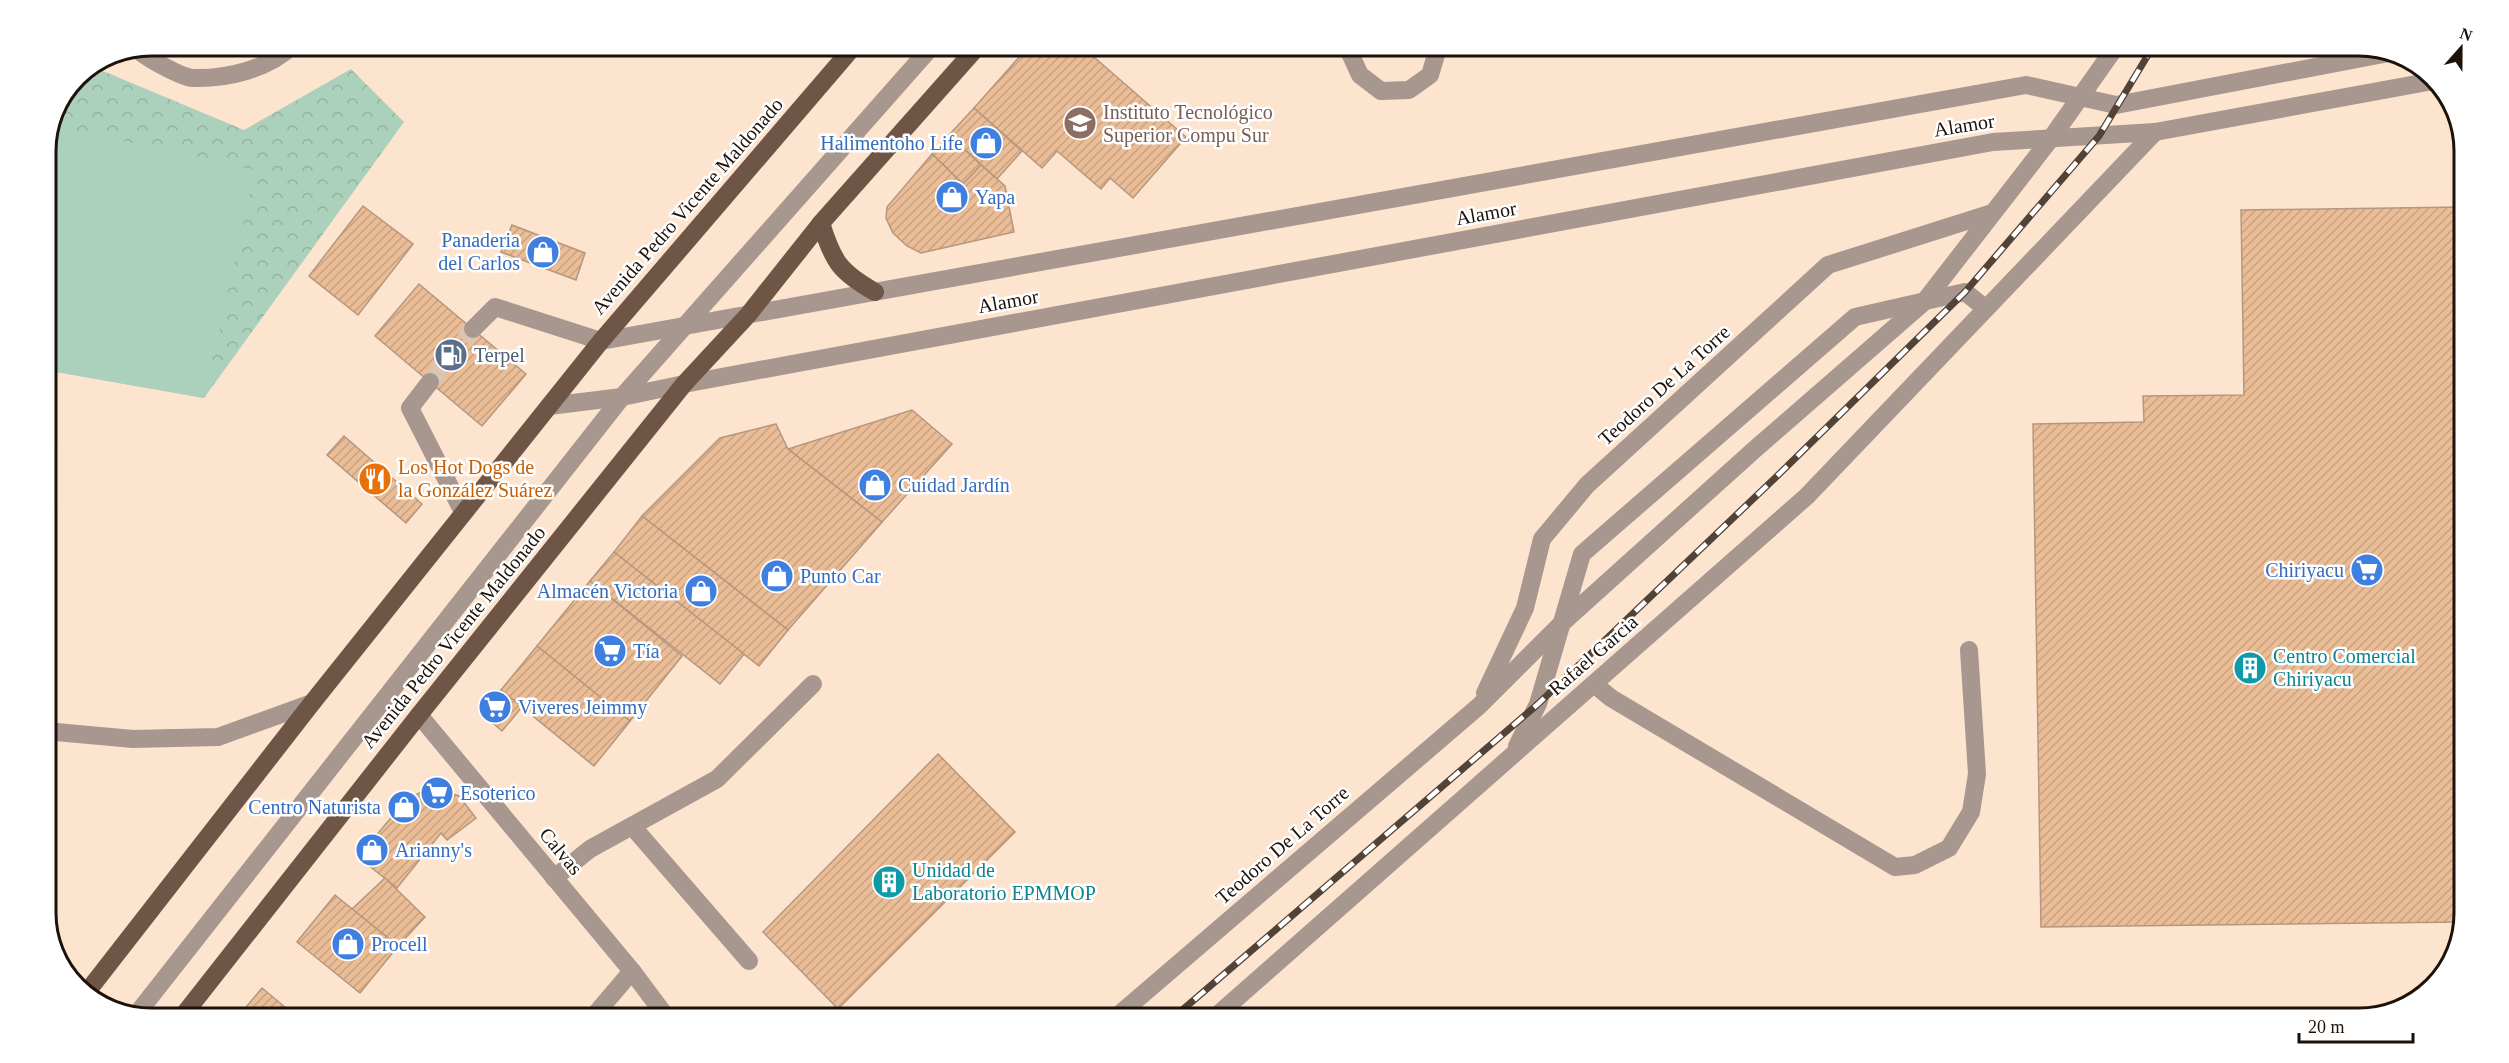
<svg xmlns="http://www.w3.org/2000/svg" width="2509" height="1063" font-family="'Times New Roman',serif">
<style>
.park{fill:url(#park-crowns)}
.garden{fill:#abd0bb}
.building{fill:url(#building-hatch);stroke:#b4977e;stroke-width:1.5}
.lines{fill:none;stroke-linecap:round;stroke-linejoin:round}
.minor-tunnel{stroke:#dbc4b1;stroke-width:18;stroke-dasharray:18 9;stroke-linecap:butt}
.minor{stroke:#a7978e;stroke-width:18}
.major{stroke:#6e5545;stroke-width:18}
.rail-casing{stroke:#514337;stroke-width:7}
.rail{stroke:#fff;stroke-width:4.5;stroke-dasharray:14;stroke-linecap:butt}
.labels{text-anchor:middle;stroke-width:5;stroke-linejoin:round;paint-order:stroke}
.education-label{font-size:20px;fill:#785e54;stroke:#fff;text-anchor:start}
.street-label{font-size:20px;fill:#1d1209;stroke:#fff}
.shop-label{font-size:20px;fill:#366cbe;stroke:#fff;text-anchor:start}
.service-label{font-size:20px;fill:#4e5e75;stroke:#fff;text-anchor:start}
.food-label{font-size:20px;fill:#c56008;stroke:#fff;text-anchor:start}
.culture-label{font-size:20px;fill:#0d838f;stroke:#fff;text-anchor:start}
.rim{fill:none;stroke:#1d1209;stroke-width:3}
</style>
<defs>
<pattern id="park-crowns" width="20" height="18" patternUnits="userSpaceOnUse" patternTransform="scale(1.5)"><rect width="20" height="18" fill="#abd0bb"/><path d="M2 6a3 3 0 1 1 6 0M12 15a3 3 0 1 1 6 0" fill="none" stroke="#93b29f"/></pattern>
<pattern id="building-hatch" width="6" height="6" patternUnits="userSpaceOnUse" patternTransform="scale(1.5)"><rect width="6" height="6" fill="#eabd97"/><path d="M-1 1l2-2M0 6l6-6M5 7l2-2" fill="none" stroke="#c8a181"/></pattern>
</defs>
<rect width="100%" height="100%" fill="#fde4cf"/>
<!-- park -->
<path class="park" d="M91,66L244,130L351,69L404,122L204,398L45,370V144L76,76Z"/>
<!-- garden -->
<path class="garden" d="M53,126L255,170L204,398L45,370V144Z"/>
<!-- building -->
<g class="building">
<path d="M1030,45H1080L1186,137L1133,198L1110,178L1101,189L1057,151L1042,168L974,108Z"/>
<path d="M974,108L1022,151L997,179L949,135Z"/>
<path d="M949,135L981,165L963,184L932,154Z"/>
<path d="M932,154L963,184L981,165L1005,186L1014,232L921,253L907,246L893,233L886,218L887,207Z"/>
<path d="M363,206L413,244L358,315L309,276Z"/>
<path d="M2464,207V912L2462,922L2041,927L2033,424L2144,422L2143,396L2244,395L2241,210Z"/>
<path d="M512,225L585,253L576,280L501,252Z"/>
<path d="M419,284L526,374L482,426L375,336Z"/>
<path d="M912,410L952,444L882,522L788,449Z"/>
<path d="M776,424L788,449L882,522L788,630L642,516L720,438Z"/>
<path d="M344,436L422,504L406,523L327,455Z"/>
<path d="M642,516L788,630L759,666L614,552Z"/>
<path d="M614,552L744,654L720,684L590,581Z"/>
<path d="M590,581L682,656L630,721L537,646Z"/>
<path d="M537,646L630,721L594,766L501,690Z"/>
<path d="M501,690L522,707L502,731L482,714Z"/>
<path d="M938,754L1015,832L838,1009L763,932Z"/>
<path d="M437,789L459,796L476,818L447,840L441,833L397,888L358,857L406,800L421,792Z"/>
<path d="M385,878L425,917L398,946L352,909Z"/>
<path d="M335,895L398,946L360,993L297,942Z"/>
<path d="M262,988L298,1018H237Z"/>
</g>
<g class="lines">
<!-- minor-tunnel -->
<path class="minor-tunnel" d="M430,382L473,329"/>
<!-- minor -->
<g class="minor">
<path d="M1349,45L1348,49L1360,75L1381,91L1409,90L1430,75L1439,45"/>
<path d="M136,48C144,57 181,77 193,78C227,79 269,69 293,45"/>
<path d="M473,329L495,307L601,341L2026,85L2116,105L2394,52"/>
<path d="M430,382L410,408L463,512"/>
<path d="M549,406L622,397L684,384L1993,142L2155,132L2433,81"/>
<path d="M1594,684L1611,698L1895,867L1915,865L1949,848L1971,812L1977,774L1969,650"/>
<path d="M1485,693L1525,608L1542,539L1587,485L1828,265L1992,213"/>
<path d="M419,715L632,971L667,1018"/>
<path d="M45,731L133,739L218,737L312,703"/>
<path d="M1517,746L1538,704L1582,554L1855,317L1965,292L1985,308"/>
<path d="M632,826L749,961"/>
<path d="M554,878L590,849L717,779L813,684"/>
<path d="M136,1015L622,397L933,45"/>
<path d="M592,1018L632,971"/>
<path d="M1115,1018L1479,706L1562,623L1754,450L1924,302L2052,137L2117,45"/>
<path d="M1214,1018L1807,496L2155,132"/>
</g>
<!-- major -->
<g class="major">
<path d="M821,223C833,262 840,272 875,292"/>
<path d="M87,992L312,703L601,341L855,45"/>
<path d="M181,1018L419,715L684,384L748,315L821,223L979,45"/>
</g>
<defs>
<path id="rail" d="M1173,1018L1538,704L1774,479L1965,292L2099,136L2154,45"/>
</defs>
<!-- rail casing -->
<use href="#rail" class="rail-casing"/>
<!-- rail -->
<use href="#rail" class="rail"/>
</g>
<!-- icons -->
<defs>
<symbol id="university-disc" viewBox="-11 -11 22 22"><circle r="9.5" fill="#8d6e63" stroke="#fff"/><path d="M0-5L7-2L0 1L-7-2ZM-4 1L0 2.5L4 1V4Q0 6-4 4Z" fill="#fff"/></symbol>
<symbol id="shop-disc" viewBox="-11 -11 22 22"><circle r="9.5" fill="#3f7fe0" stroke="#fff"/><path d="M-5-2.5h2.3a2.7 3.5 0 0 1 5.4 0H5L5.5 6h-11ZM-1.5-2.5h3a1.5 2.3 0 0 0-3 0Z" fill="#fff"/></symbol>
<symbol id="fuel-disc" viewBox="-11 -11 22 22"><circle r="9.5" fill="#5c6f8a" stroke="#fff"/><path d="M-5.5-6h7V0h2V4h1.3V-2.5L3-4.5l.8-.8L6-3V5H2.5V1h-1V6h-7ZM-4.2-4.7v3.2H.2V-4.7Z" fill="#fff"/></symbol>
<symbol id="restaurant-disc" viewBox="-11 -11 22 22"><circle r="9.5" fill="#e8710a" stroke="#fff"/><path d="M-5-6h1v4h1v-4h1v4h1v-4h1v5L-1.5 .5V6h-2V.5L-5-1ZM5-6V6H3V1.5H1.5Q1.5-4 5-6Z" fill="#fff"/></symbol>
<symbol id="supermarket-disc" viewBox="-11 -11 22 22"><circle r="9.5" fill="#3f7fe0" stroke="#fff"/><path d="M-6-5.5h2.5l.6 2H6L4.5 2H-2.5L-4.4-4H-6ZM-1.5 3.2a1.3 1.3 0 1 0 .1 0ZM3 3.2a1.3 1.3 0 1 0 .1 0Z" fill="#fff"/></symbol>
<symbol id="building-disc" viewBox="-11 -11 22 22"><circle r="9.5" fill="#0f9aa8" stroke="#fff"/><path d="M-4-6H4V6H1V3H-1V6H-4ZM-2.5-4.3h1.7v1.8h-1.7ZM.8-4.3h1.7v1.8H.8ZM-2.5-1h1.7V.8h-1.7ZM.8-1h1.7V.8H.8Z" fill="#fff"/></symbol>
</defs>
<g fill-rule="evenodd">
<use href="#university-disc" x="1061" y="104" width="38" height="38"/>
<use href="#shop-disc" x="967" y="124" width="38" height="38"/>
<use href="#shop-disc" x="933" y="178" width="38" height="38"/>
<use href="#shop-disc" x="524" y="233" width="38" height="38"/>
<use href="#fuel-disc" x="432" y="336" width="38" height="38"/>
<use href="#restaurant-disc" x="356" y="460" width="38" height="38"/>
<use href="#shop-disc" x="856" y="466" width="38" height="38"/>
<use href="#supermarket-disc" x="2348" y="551" width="38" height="38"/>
<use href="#shop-disc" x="758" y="557" width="38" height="38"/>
<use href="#shop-disc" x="682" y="572" width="38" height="38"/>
<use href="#supermarket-disc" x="591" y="632" width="38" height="38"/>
<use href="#building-disc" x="2231" y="649" width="38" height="38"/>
<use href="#supermarket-disc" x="476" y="688" width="38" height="38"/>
<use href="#supermarket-disc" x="418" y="774" width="38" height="38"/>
<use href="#shop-disc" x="385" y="788" width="38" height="38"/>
<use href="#shop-disc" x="353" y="831" width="38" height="38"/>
<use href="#building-disc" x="870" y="863" width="38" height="38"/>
<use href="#shop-disc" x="329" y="925" width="38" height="38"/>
</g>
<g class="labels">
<!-- education labels -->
<g class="education-label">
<text x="1103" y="119">Instituto Tecnológico<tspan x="1103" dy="23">Superior Compu Sur</tspan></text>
</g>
<!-- street labels -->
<g class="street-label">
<text transform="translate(1964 125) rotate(-9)" y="7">Alamor</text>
<text transform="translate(687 206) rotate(-49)" y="7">Avenida Pedro Vicente Maldonado</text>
<text transform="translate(1486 213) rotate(-10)" y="7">Alamor</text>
<text transform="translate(1008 301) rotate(-10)" y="7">Alamor</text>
<text transform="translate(1664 385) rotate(-42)" y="7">Teodoro De La Torre</text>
<text transform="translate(453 637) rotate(-51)" y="7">Avenida Pedro Vicente Maldonado</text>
<text transform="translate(1593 655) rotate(-41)" y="7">Rafael Garcia</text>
<text transform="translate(1282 845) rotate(-41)" y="7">Teodoro De La Torre</text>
<text transform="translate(561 851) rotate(50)" y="7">Calvas</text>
</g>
<!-- shop labels -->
<g class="shop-label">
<text x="963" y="150" text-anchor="end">Halimentoho Life</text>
<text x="975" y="204">Yapa</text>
<text x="520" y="247" text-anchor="end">Panaderia<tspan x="520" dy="23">del Carlos</tspan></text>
<text x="898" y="492">Cuidad Jardín</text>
<text x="2344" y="577" text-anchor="end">Chiriyacu</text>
<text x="800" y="583">Punto Car</text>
<text x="678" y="598" text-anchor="end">Almacén Victoria</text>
<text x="633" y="658">Tía</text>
<text x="518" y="714">Viveres Jeimmy</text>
<text x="460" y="800">Esoterico</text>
<text x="381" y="814" text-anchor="end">Centro Naturista</text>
<text x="395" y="857">Arianny's</text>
<text x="371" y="951">Procell</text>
</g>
<!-- service labels -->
<g class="service-label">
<text x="474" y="362">Terpel</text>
</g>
<!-- food labels -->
<g class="food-label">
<text x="398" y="474">Los Hot Dogs de<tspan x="398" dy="23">la González Suárez</tspan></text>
</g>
<!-- culture labels -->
<g class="culture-label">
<text x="2273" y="663">Centro Comercial<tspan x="2273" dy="23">Chiriyacu</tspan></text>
<text x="912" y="877">Unidad de<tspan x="912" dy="23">Laboratorio EPMMOP</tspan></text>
</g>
</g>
<!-- crop -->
<path d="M0 0H2509V1063H0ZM151 56H2359A95 95 0 0 1 2454 151V913A95 95 0 0 1 2359 1008H151A95 95 0 0 1 56 913V151A95 95 0 0 1 151 56Z" fill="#fff" fill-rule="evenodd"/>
<path class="rim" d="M151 56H2359A95 95 0 0 1 2454 151V913A95 95 0 0 1 2359 1008H151A95 95 0 0 1 56 913V151A95 95 0 0 1 151 56Z"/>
<!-- north arrow -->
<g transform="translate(2461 48) rotate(21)" stroke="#ffffff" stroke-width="4.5" paint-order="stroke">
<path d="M0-4.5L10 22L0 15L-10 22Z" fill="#1d1209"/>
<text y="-9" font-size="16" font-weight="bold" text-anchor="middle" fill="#1d1209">N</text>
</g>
<!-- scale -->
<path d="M2299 1033v9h114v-9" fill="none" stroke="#1d1209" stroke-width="3"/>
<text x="2308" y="1033" font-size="18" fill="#1d1209" stroke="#ffffff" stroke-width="4.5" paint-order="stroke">20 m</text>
</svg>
